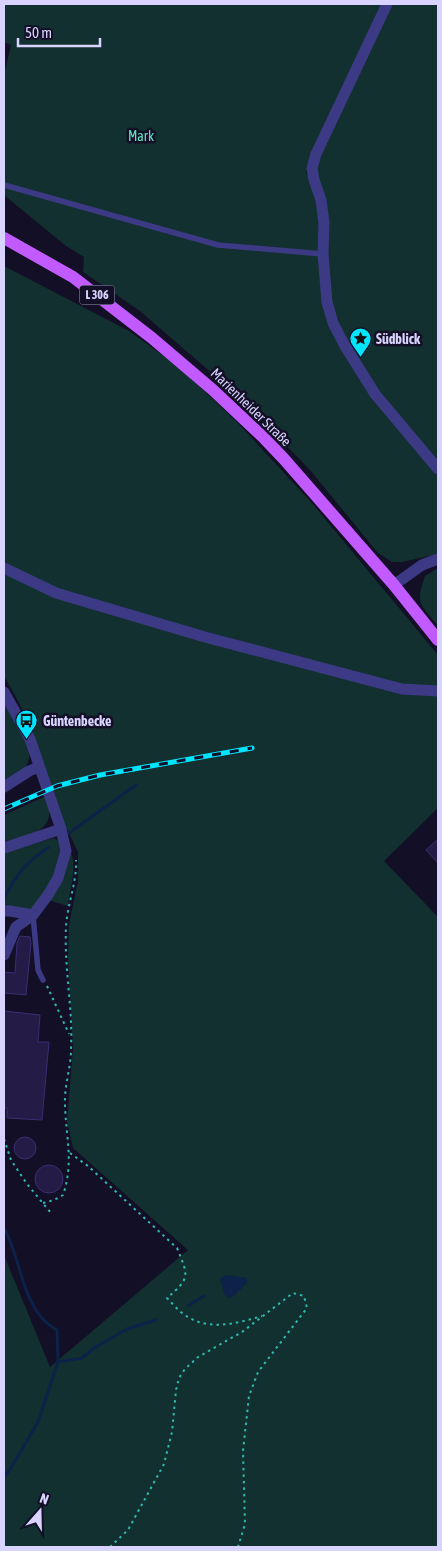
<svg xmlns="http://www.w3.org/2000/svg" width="442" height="1551" font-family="'Asap Condensed',sans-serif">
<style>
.green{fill:#12302f}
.water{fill:#0c2248}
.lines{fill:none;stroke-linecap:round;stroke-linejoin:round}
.stream{stroke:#0c2248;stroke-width:3}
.building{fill:#241b47;stroke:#3b2d73}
.path{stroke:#2fb8b0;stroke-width:2;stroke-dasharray:2.5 4;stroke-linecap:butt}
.lane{stroke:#3d3a85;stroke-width:5.5}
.street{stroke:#3d3a85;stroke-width:11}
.primary{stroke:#c25bff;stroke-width:12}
.rail-casing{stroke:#00e5ff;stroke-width:5}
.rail{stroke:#130f26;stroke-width:3;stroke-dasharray:9;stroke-linecap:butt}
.labels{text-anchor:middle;stroke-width:5;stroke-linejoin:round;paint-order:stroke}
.shield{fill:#130f26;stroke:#9e99be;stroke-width:1}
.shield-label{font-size:12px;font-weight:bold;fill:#d9d4ff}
.park-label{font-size:14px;fill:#5fe0c0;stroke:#130f26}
.poi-label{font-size:14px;font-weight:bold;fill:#d9d4ff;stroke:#130f26;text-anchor:start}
.street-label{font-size:14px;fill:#d9d4ff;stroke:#130f26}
</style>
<rect width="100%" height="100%" fill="#130f26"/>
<!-- green -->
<g class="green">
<path d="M4,4H383L337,100L306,173L312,179L340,107L391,4H438V466L378,393L349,347L345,337H339L342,347L373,395L438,473V554L402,562H392L378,553L310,470L236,394L140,311L83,272L84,257L66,246L4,195V75L11,45L4,42Z"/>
<path d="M4,266L129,331L179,367L236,421L311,502L438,655V688L403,686L58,591L4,565Z"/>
<path d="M438,568V626C420,603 415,605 425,576Z"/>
<path d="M4,571L54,594L438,694V808L384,861L438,917V1547H4V1255L50,1367L188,1250L73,1148L67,1121L73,1048L68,957L69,925L78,880V852L65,825L34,735L16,697L4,676Z"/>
<path d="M4,699L29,747C32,769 20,772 4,781Z"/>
<path d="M46,796C48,802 50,810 49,816C46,835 19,837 4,842V815Z"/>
<path d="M54,838L61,843C64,869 45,890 31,910L4,908V852Z"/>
<path d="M70,850C78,865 70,889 68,906L48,900Z"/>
</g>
<!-- water -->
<path class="water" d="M226,1275L247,1278V1283L235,1295L229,1298L224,1294L220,1279Z"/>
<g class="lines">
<!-- stream -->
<g class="stream">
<path d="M69,833L136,785"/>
<path d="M4,898C17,874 26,862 49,847"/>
<path d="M4,1228C20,1256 20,1292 42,1318C46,1323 52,1327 57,1330L58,1362L38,1422L11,1468L4,1477"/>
<path d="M188,1306L204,1296"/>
<path d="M58,1362L82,1358L94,1348L127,1329L156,1320"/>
</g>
</g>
<!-- building -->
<g class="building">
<path d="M438,839V863L426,850Z"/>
<path d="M20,936L30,937L31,943L26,995L4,993V972L15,973L17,943Z"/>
<path d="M4,1011L40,1015L38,1042H49L42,1120L7,1118V1108H4Z"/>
<circle cx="25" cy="1148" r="11"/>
<circle cx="49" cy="1179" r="14"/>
</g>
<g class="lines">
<!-- path -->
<g class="path">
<path d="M4,45V47"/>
<path d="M47,986L69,1034"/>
<path d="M4,1139L11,1160L27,1184L51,1213"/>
<path d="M70,1153L88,1166L177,1248C189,1277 190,1278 167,1298C173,1304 180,1313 188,1317C210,1331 238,1323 262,1316"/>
<path d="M43,1203L54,1200L63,1195C74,1163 66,1138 65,1105C64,1086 71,1068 71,1049C73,1008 64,968 66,927C67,905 77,883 76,860"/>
<path d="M110,1547L128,1530L164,1464L172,1432L176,1390L179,1378L185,1369L198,1357L242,1332L293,1293L304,1296L307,1308L258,1372L249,1396L243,1451L245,1524L238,1547"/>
</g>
<!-- lane -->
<g class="lane">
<path d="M4,185L218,245L323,254"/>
<path d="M33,915L38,970L43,980"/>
</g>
<!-- street -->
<g class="street">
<path d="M387,4L316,154L312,168L314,180L321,200L324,223L323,254L327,302L333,323L345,346L375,394L438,469"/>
<path d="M4,568L56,593L205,637L402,689L438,691"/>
<path d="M394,585L422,565L438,559"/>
<path d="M4,692L30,739L61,829L66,851L58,878L48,895L33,915L16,927L4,955"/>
<path d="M4,787L29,771L39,767"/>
<path d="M4,848L61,829"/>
<path d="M4,911H10L33,915"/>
</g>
<!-- primary -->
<path class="primary" d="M4,238L73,277L152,338L213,390L264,438L284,459L394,585L438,640"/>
<defs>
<path id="rail" d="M4,809L57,786L100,775L252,748"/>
</defs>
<!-- rail casing -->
<use href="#rail" class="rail-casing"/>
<!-- rail -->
<use href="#rail" class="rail"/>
</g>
<!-- icons -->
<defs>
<symbol id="sight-pin" viewBox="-11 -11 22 30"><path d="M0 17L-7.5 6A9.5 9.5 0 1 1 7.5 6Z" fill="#00e5ff" stroke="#130f26"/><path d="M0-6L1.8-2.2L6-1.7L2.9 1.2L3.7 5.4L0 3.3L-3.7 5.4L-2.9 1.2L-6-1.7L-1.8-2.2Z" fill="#111"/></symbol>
<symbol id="bus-pin" viewBox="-11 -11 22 30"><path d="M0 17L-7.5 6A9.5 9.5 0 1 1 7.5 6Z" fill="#00e5ff" stroke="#130f26"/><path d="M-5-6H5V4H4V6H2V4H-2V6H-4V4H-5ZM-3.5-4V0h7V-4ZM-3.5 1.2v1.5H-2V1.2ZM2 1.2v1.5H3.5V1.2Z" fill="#111"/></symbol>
</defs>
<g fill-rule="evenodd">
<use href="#sight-pin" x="348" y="326" width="25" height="34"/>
<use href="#bus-pin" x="14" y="708" width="25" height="34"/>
</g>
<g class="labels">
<!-- shield labels -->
<rect class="shield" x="79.5" y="285.5" width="35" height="19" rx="4"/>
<g class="shield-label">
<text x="97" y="299">L 306</text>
</g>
<!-- park labels -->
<g class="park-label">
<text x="141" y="141">Mark</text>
</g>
<!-- poi labels -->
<g class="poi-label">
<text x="376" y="344">Südblick</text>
<text x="43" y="726">Güntenbecke</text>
</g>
<!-- street labels -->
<g class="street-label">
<text transform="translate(251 407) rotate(44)" y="5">Marienheider Straße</text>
</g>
</g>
<!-- border -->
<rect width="442" height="1551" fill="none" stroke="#d9d4ff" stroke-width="10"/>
<!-- north arrow -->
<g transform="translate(40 1511) rotate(20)" stroke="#130f26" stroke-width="4" paint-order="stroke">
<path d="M0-4L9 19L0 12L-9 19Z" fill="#d9d4ff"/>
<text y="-8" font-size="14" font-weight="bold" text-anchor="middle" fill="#d9d4ff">N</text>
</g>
<!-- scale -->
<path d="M18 38v8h82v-8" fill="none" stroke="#d9d4ff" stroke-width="2.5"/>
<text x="25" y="38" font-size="15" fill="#d9d4ff" stroke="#130f26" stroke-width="4" paint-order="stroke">50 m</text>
</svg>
